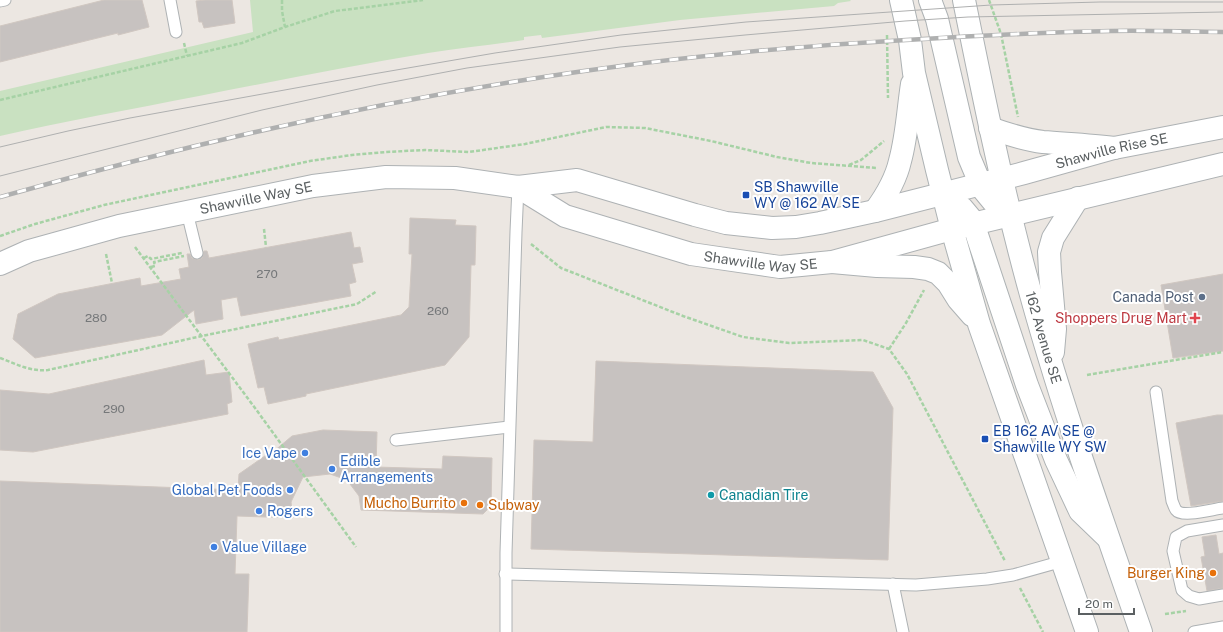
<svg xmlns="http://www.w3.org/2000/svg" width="1223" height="632" font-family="'Public Sans',sans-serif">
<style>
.green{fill:#c9e1c1}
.building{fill:#c7c2c0;stroke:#d0c7c1}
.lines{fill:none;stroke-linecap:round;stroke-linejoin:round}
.lane-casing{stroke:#aeb2b4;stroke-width:13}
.street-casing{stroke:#aeb2b4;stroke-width:24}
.secondary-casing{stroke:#adb2b4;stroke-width:24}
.path{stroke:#a6d2a5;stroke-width:2.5;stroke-dasharray:4 2;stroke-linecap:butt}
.lane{stroke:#fff;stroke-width:11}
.street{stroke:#fff;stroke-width:22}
.secondary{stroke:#fff;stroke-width:22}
.tram{stroke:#afb0b0;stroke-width:1}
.rail-casing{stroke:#afb0b0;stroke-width:4.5}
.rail{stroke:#fff;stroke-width:3;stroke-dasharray:9;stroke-linecap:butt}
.transit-dot{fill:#1a4fb4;stroke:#fff;stroke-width:1.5}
.service-dot{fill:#5c6f8a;stroke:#fff;stroke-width:1.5}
.health-dot{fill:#e0444e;stroke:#fff;stroke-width:1.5}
.shop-dot{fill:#3f7fe0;stroke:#fff;stroke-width:1.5}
.culture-dot{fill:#0f9aa8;stroke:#fff;stroke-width:1.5}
.food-dot{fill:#e8710a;stroke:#fff;stroke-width:1.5}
.labels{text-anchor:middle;stroke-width:4;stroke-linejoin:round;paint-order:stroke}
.number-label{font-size:12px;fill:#76787a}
.street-label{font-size:14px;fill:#5b6062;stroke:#fff}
.transit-label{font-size:14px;fill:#164399;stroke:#fff;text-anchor:start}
.service-label{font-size:14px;fill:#4e5e75;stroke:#fff;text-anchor:end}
.health-label{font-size:14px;fill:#be3a42;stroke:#fff;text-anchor:end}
.shop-label{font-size:14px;fill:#366cbe;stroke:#fff;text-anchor:start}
.culture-label{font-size:14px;fill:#0d838f;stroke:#fff;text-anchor:start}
.food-label{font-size:14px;fill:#c56008;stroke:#fff;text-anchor:end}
</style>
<rect width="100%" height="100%" fill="#ece7e2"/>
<!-- green -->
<path class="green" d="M250,0H850L851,1L838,3L834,6L680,20L542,38L541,35L524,37V40C492,45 460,48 428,53C351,66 275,81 199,96C132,109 66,121 0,136V91L253,32Z"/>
<!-- building -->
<g class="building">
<path d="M104,0H142L149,27L118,35V33L0,62V26Z"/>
<path d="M205,0H232L235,23L204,28L202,22H199L196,1Z"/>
<path d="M410,218L456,220L455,225L476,226L475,265H471L469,337L445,365L306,394V396L268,404L264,387L258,388L248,344L278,337L279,340L401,315L409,307L412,254H409Z"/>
<path d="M351,232L354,248L360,247L363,262L352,264L356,282L349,284L351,296L241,316L237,297L221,300L223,319L196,324L194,310L162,335L35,358L13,339L18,314L58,294L140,278L141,286L181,279L179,269L189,267L187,254H190L192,258L198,260L202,258L204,251H207L209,258Z"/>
<path d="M1223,274V351L1173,358L1161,285Z"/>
<path d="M204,360L206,375L229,372L232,402L227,404L228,414L33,452L0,450V390L49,394Z"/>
<path d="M596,361L873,372L893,408L888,560L531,549L534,440L593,442Z"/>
<path d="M1217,415H1223V501L1191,506L1176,423Z"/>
<path d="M323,430L377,432L376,467L442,469L443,456L492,458L491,506L483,514L361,510L359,496L347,480L330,474L303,477L291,502L293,518L237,516L235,574H249L247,632H0V481L238,490L239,474L272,451L273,452L292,436Z"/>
<path d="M1216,535L1219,554L1223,553V588L1207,591L1201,557L1205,556L1202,537Z"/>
</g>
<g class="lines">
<defs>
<g id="lane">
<path d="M170,0L176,32"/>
<path d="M0,1L5,0"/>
<path d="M187,212L197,253"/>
<path d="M1156,392L1172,501C1173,503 1174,507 1176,510C1182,518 1213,509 1223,508"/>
<path d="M396,440L509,427"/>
<path d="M1223,525L1187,531L1176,537L1173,551L1182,590L1189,596L1199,599L1223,595"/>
<path d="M505,574L916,585L987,579L1013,575L1063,561"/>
<path d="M893,584L903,632"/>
<path d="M506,632V553L516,232L518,187"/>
<path d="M1194,632L1223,627"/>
</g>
<g id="street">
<path id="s1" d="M518,187L565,216L691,254L780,267L832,262L952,229L1223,164"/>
<path id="s2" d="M0,264L29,251L119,226L313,186L386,177L455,178L518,187L577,180L695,215L726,223L772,228L796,227L820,223L875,211L1024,173L1114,148L1223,127"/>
</g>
<g id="secondary">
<path d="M901,0L910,40L914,73L937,170L952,229L979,324L1087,632"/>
<path d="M930,0L937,19L969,157L982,188L996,205L1010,214"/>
<path id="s3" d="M964,0C983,94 1002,188 1027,280C1059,399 1101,516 1141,632"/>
<path d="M990,128C1007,134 1025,140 1043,142C1067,144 1091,145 1114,148"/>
<path d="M943,194L962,208L972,220L1027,385L1056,460L1080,511L1107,537"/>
<path d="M875,211C886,196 896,179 900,161C907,136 908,110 912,84"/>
<path d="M832,262L877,266L914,267L928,269L938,273L948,283L958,299L972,315"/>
<path d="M1053,352L1055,329L1050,272L1049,252L1053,238L1078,198"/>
</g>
</defs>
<!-- lane casing -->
<use href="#lane" class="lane-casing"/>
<!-- street casing -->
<use href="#street" class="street-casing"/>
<!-- secondary casing -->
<use href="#secondary" class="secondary-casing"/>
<!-- path -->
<g class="path">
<path d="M282,0V11L285,27"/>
<path d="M989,0L1001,34L1018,117"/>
<path d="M887,35L888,98"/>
<path d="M184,43L187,56"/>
<path d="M0,100L242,43L285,27L335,11L423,0"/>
<path d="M849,165L861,160L884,141"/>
<path d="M264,229L266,247"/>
<path d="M0,236L35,224L104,205L310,161L352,155L386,152L425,150L469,152L525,144L606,127L645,128L711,141L777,157L811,163L877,168"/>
<path d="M531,244L561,268L683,316L743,337L789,343L863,340L889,349L907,374L1005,561"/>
<path d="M135,247L255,408L356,547"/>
<path d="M106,254L112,283"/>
<path d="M144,258L148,256L151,259L182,253"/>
<path d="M151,267L155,266L154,262L184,256"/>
<path d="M889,349L906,323L924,290"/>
<path d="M0,358C16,364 31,372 48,370L202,336L357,304L377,291"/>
<path d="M1087,375L1223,352"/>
<path d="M1020,588L1043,632"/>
<path d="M1165,614L1186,611"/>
</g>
<!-- lane -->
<use href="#lane" class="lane"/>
<!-- street -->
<use href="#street" class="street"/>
<!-- secondary -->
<use href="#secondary" class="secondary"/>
<!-- tram -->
<g class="tram">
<path d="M0,147L68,131L130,118L373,74L495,53L621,35L746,22L991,5L1100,2H1223"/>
<path d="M0,176L262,110L377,85L467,68L620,47L745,35L905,21L968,17L1223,12"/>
</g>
<defs>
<path id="rail" d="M0,197C192,143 387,99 584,71C691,56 798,46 906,40C974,36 1043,32 1111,31C1148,30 1186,32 1223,32"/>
</defs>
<!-- rail casing -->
<use href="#rail" class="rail-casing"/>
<!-- rail -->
<use href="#rail" class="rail"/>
</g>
<!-- markers -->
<g class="transit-dot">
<rect x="742" y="191" width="8" height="8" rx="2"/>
<rect x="981" y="435" width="8" height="8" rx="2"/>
</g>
<circle class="service-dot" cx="1202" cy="297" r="4"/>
<path class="health-dot" d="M1193 312h4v4h4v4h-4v4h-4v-4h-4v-4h4z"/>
<g class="shop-dot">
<circle cx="305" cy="453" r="4"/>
<circle cx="332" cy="469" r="4"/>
<circle cx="290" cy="490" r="4"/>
<circle cx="259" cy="511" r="4"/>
<circle cx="214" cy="547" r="4"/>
</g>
<circle class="culture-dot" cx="711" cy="495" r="4"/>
<g class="food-dot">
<circle cx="464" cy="503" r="4"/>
<circle cx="480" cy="505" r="4"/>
<circle cx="1213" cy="573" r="4"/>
</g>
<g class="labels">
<!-- number labels -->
<g class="number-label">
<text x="267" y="278">270</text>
<text x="438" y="315">260</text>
<text x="96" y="322">280</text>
<text x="114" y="413">290</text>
</g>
<!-- street labels -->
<g class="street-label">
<text dy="5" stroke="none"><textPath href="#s2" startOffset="1139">Shawville Rise SE</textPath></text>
<text dy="5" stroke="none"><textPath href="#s2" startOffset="265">Shawville Way SE</textPath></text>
<text dy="5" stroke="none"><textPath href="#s1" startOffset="257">Shawville Way SE</textPath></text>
<text dy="5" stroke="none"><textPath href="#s3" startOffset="347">162 Avenue SE</textPath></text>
</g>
<!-- transit labels -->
<g class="transit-label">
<text x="754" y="192">SB Shawville<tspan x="754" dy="16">WY @ 162 AV SE</tspan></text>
<text x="993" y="436">EB 162 AV SE @<tspan x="993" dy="16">Shawville WY SW</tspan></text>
</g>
<!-- service labels -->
<g class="service-label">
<text x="1194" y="302">Canada Post</text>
</g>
<!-- health labels -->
<g class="health-label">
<text x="1187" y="323">Shoppers Drug Mart</text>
</g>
<!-- shop labels -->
<g class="shop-label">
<text x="297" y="458" text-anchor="end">Ice Vape</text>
<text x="340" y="466">Edible<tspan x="340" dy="16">Arrangements</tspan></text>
<text x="282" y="495" text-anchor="end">Global Pet Foods</text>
<text x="267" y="516">Rogers</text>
<text x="222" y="552">Value Village</text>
</g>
<!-- culture labels -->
<g class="culture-label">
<text x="719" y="500">Canadian Tire</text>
</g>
<!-- food labels -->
<g class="food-label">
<text x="456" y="508">Mucho Burrito</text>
<text x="488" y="510" text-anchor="start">Subway</text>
<text x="1205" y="578">Burger King</text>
</g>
</g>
<!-- scale -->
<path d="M1079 608v6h55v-6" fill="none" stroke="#5b6062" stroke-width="2"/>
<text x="1085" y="608" font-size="12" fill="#5b6062" stroke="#ffffff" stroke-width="3" paint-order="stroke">20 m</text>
</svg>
